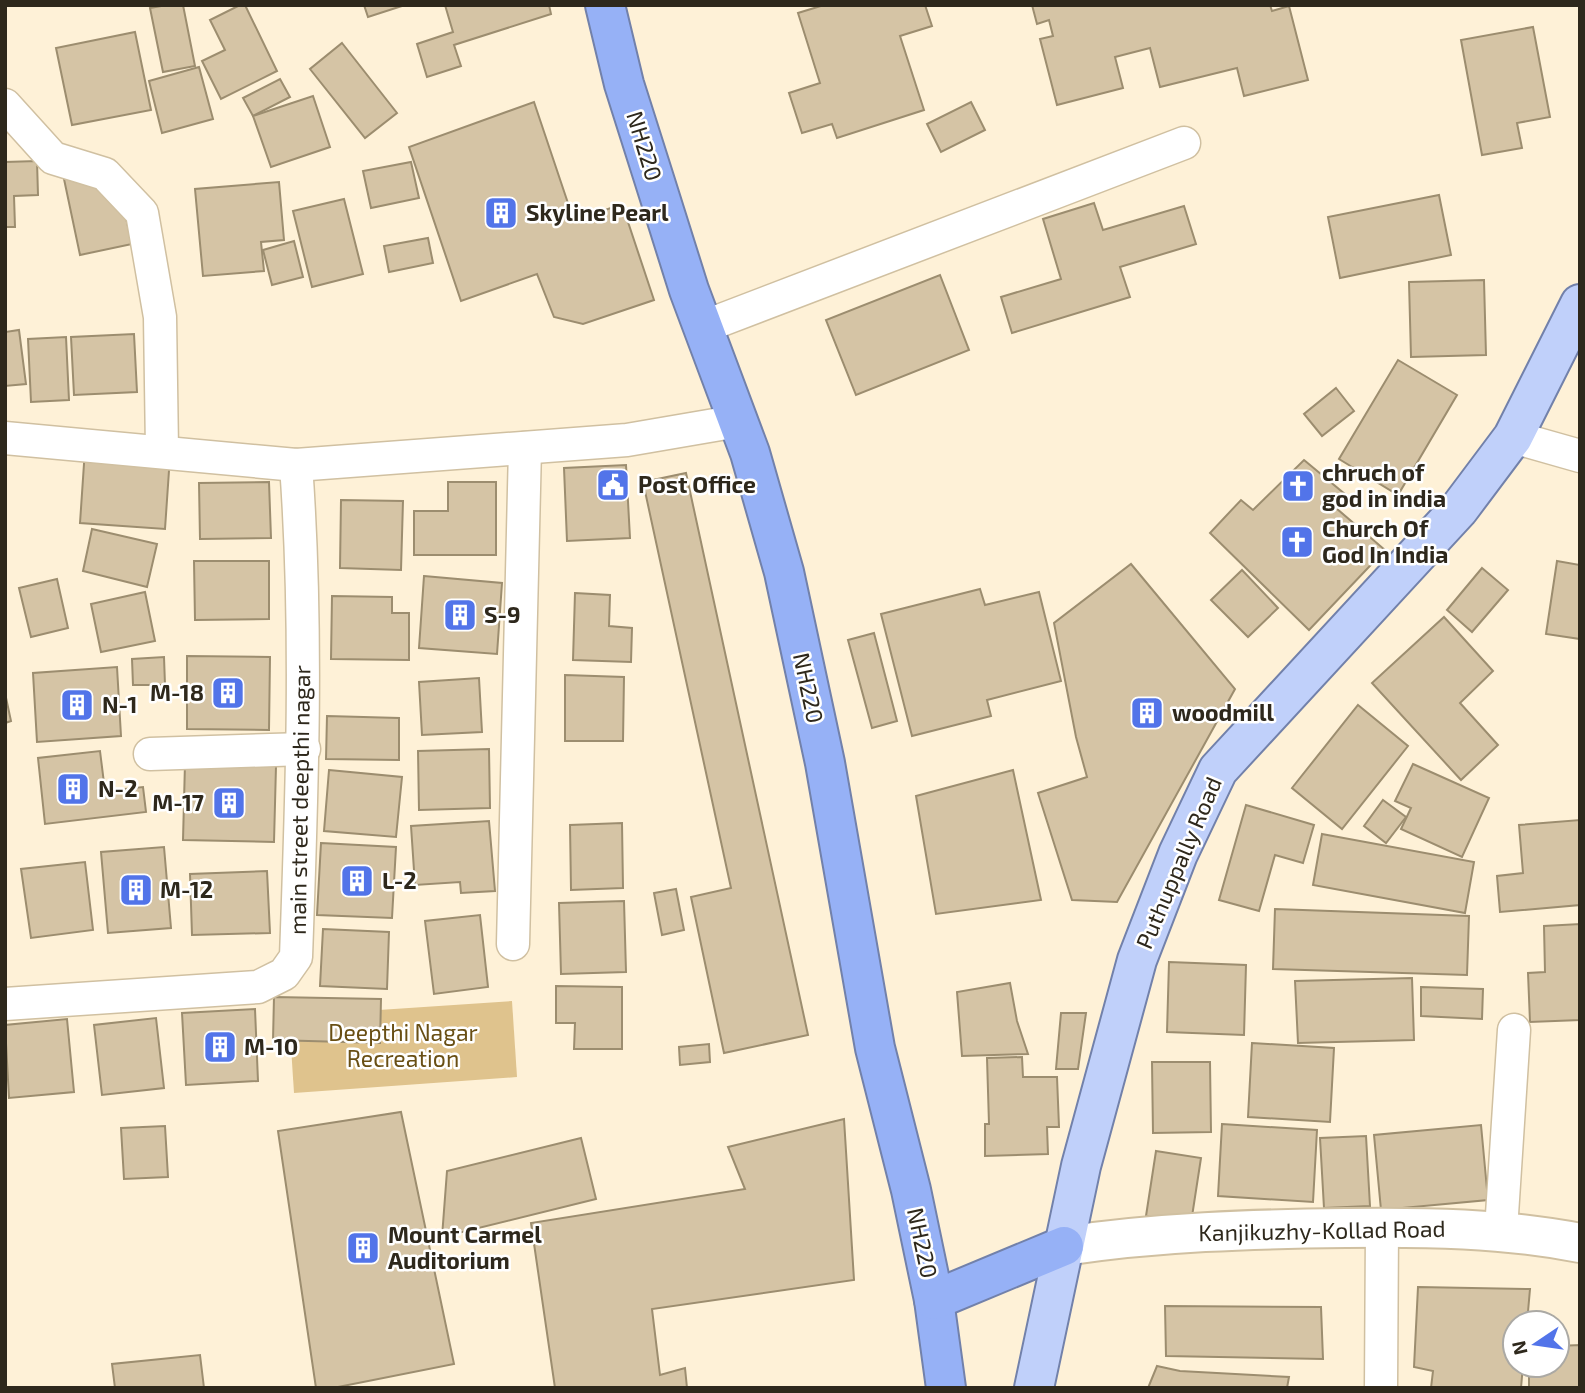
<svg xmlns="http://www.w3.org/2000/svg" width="1585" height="1393" font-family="'Exo 2',sans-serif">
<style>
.green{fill:#dfc38d}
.building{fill:#d5c4a5;stroke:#9c8d6f;stroke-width:2}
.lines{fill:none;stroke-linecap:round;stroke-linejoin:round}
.street-casing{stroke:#d0c0a1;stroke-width:35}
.secondary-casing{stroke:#d0c0a1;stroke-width:42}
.primary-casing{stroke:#7281aa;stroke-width:42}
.highway-casing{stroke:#7281aa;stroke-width:42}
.street{stroke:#fff;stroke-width:32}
.secondary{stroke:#fff;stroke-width:38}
.primary{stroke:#c0d0fa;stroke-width:38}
.highway{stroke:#96b1f6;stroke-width:38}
.labels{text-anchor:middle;stroke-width:5;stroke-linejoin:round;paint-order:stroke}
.street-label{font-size:23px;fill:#2e281c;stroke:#fff}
.poi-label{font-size:23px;font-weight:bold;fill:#2e281c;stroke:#fff;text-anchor:start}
.park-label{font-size:23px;fill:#694f14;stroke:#fff}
</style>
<rect width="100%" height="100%" fill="#fef1d7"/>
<!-- green -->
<path class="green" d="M512,1001L517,1077L294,1093L289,1016Z"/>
<!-- building -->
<g class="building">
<path d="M167,5H183L195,66L163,72L150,8Z"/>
<path d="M240,5H245L277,71L221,99L202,61L225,50L210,20Z"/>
<path d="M364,5H405L368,17Z"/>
<path d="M445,5H549L551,14L454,45L461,66L427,77L417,44L453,32Z"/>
<path d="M824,5H925L932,26L900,36L924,110L837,138L832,124L802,133L789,93L820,83L798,13Z"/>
<path d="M1032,5H1270L1272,11L1289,6L1308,80L1244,96L1237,68L1160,87L1150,48L1115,57L1123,88L1057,105L1040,39L1053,36L1049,20L1037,24Z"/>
<path d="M1533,27L1550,117L1517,123L1522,148L1482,155L1461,40Z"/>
<path d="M135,32L151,110L72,125L56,48Z"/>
<path d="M342,43L397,113L365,138L310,69Z"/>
<path d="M199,67L213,119L162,133L149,81Z"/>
<path d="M280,79L290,97L253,116L243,98Z"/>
<path d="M313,96L330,147L271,167L253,116Z"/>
<path d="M534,102L574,221L622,204L654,300L583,324L554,317L537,274L461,301L409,147Z"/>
<path d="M971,102L985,130L941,152L927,124Z"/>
<path d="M37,161L38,195L14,196L15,227H5V162Z"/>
<path d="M411,162L419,198L371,208L363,171Z"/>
<path d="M115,169L132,244L80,255L64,179Z"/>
<path d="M279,182L284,240L261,242L264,271L203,276L195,189Z"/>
<path d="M1439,195L1451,255L1340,278L1328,217Z"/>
<path d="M344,199L363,274L312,287L293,211Z"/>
<path d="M1094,203L1103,230L1184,206L1196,244L1120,267L1130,297L1012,333L1001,297L1061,279L1043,219Z"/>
<path d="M428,238L433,263L389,272L384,246Z"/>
<path d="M294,241L303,277L272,285L263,250Z"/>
<path d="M940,275L969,350L856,395L826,320Z"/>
<path d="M1484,280L1486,355L1411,357L1409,282Z"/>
<path d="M19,330L26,384L5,386V332Z"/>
<path d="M134,334L137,392L74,395L71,337Z"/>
<path d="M66,337L69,400L31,402L28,339Z"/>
<path d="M1398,360L1457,395L1398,495L1339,459Z"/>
<path d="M1336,388L1354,411L1322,436L1304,414Z"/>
<path d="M85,449L170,456L165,529L80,523Z"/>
<path d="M1304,460L1346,495L1336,508L1385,550L1309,630L1210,533L1241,500L1253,510Z"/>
<path d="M626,465L630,538L567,541L564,468Z"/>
<path d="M686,473L808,1035L724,1053L691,897L731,888L643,482Z"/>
<path d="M269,482L271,538L200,539L199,483Z"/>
<path d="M448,482H496V555H414V511H448Z"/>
<path d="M341,500L403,501L401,570L340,568Z"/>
<path d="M92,529L157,544L147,587L83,571Z"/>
<path d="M194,561H269V619L195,620Z"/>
<path d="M1557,561L1580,565V639L1546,634Z"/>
<path d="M1131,564L1235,689L1117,902L1072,900L1038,793L1087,777L1076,737L1054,623Z"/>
<path d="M1482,568L1508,590L1472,632L1447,610Z"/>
<path d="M1242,570L1278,608L1248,637L1211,600Z"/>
<path d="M424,576L502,583L497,654L419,648Z"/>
<path d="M57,579L68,628L31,637L19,588Z"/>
<path d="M980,589L985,605L1039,592L1061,681L987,700L991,716L912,736L881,614Z"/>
<path d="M145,592L155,641L101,652L91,604Z"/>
<path d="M575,593L610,595L609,626L632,628L631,662L573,660Z"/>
<path d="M332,596L392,597V613H409V660L331,659Z"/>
<path d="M1444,617L1493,671L1460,703L1498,745L1461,780L1372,683Z"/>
<path d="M874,633L897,721L872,728L848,640Z"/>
<path d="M187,656L270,657L269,730L187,729Z"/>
<path d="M164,657L165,685H133L132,659Z"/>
<path d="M117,667L121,736L37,742L33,673Z"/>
<path d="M565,675L624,677L623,741H565Z"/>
<path d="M479,678L482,732L422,735L419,682Z"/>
<path d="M5,693L11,721L5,723Z"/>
<path d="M1358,705L1408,746L1342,829L1292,788Z"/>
<path d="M327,716L399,718V760L326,759Z"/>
<path d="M489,749L490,808L419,810L418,751Z"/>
<path d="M100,751L105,791L143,787L146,812L45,824L38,758Z"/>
<path d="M185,763L276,766L274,842L183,840Z"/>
<path d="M1413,764L1489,798L1462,857L1401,829L1411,808L1395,801Z"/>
<path d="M329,770L402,777L396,837L324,831Z"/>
<path d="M1013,770L1041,900L936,914L916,796Z"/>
<path d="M1383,800L1406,817L1386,843L1364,826Z"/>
<path d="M1246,805L1314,825L1303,863L1275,855L1259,911L1219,900Z"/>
<path d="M1580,820V905L1500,912L1497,876L1523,873L1519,825Z"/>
<path d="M489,821L495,891L461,893L460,882L415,885L411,826Z"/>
<path d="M622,823L623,888L571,890L570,825Z"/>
<path d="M1322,834L1474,862L1465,913L1313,885Z"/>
<path d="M321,843L396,847L392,918L317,915Z"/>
<path d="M164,847L171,928L108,933L101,852Z"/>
<path d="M85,862L93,930L31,938L21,869Z"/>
<path d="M267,871L270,933L192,935L190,874Z"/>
<path d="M676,889L684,930L662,935L654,893Z"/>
<path d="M624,901L626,972L561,974L559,903Z"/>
<path d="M1275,909L1469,916L1467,975L1273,969Z"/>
<path d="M480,915L488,987L434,994L425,921Z"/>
<path d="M1580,924V1020L1530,1022L1528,973L1545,972L1544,926Z"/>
<path d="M323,929L389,932L387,989L320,986Z"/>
<path d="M1169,962L1246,965L1244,1035L1167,1032Z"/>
<path d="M1412,978L1414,1040L1298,1043L1295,981Z"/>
<path d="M1010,983L1017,1021L1028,1054L962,1056L957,992Z"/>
<path d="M556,986L622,987V1049H574L575,1023H556Z"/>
<path d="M1421,987L1483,989L1482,1019L1421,1016Z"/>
<path d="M274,997L381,999L380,1043L273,1040Z"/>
<path d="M255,1009L258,1081L186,1085L182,1013Z"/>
<path d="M1061,1013H1086L1078,1069H1056Z"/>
<path d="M156,1018L164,1088L102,1095L94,1025Z"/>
<path d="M67,1019L74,1092L9,1098L5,1025Z"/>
<path d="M1252,1043L1334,1048L1330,1122L1248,1117Z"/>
<path d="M709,1044L710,1062L680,1065L679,1047Z"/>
<path d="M1022,1057L1023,1077H1057L1059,1127H1047L1048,1154L985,1156V1124H989L987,1058Z"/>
<path d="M1152,1062H1210L1211,1132L1153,1133Z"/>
<path d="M401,1112L454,1364L333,1388H316L278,1131Z"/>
<path d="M844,1119L854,1280L652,1309L660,1375L685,1368L687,1388H555L531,1223L745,1189L728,1147Z"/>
<path d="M1222,1124L1317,1130L1313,1202L1218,1196Z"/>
<path d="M1481,1125L1488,1200L1381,1210L1374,1135Z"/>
<path d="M165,1126L168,1177L124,1179L121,1128Z"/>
<path d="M1366,1136L1370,1206L1324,1208L1320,1138Z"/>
<path d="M581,1138L596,1199L442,1237L447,1171Z"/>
<path d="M1156,1151L1201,1158L1191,1223L1146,1216Z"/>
<path d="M1418,1287L1530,1289L1527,1323H1515V1365H1523L1521,1388H1431L1433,1371L1414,1367Z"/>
<path d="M1165,1306L1321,1307L1323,1359L1166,1356Z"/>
<path d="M1580,1345V1388H1529V1365H1557V1346Z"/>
<path d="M200,1355L204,1388H115L112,1364Z"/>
<path d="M1157,1366L1180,1371L1289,1377L1287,1388H1148Z"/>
</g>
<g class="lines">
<defs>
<g id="street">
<path d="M5,105L53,158L105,174L142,213L160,317L162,450"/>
<path d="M703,327L1184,143"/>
<path d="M1513,437L1580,456"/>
<path d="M5,438L296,465L627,440L738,421"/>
<path d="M150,754L304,749"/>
<path d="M513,944L525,448"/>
<path d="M5,1004L258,987L284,974L296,957C302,792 308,629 296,465"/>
<path d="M1501,1230L1514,1030"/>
<path d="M1381,1388L1382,1228"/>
</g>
<path id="secondary" d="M1064,1246C1158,1232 1251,1229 1346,1228C1425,1227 1503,1228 1580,1243"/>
<path id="primary" d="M1034,1388L1081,1166L1137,960L1178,854L1218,770L1459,509L1513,437L1580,304"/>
<g id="highway">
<path d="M605,5L624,84L656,185L689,290L750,453L784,572L825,763L875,1048L911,1190L934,1300L946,1388"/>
<path d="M934,1300L1064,1246"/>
</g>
</defs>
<!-- street casing -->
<use href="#street" class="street-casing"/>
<!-- secondary casing -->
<use href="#secondary" class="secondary-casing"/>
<!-- primary casing -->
<use href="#primary" class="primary-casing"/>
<!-- highway casing -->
<use href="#highway" class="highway-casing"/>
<!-- street -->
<use href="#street" class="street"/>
<!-- secondary -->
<use href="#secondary" class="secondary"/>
<!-- primary -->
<use href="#primary" class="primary"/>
<!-- highway -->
<use href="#highway" class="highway"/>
</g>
<!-- icons -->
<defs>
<symbol id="building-square" viewBox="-11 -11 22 22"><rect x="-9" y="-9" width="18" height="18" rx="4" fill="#5274e9" stroke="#fff"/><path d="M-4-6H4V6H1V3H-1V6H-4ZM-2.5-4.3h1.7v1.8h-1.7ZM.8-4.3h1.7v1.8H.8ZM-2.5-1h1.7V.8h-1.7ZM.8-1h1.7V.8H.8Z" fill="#fff"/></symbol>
<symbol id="civic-square" viewBox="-11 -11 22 22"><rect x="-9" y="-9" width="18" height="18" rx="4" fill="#5274e9" stroke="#fff"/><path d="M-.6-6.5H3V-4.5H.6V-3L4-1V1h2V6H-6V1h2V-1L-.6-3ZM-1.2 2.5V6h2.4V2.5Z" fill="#fff"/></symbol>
<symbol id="church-square" viewBox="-11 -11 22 22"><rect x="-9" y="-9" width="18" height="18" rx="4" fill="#5274e9" stroke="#fff"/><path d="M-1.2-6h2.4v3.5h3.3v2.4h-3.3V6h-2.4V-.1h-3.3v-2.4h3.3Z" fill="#fff"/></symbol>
</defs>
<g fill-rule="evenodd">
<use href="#building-square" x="482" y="194" width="38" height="38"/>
<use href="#civic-square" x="594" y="466" width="38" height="38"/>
<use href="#church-square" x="1279" y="467" width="38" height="38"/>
<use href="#church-square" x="1278" y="523" width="38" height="38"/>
<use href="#building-square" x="441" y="596" width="38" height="38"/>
<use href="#building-square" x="209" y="674" width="38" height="38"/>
<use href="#building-square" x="58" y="686" width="38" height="38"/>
<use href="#building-square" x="1128" y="694" width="38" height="38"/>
<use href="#building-square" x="54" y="770" width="38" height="38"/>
<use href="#building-square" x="210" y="784" width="38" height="38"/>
<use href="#building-square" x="338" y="862" width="38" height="38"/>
<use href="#building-square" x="117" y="871" width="38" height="38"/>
<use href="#building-square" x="201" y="1028" width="38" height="38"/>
<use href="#building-square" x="344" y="1229" width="38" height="38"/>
</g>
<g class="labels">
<!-- street labels -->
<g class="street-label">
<text transform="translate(644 146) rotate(73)" y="8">NH220</text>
<text transform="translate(808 688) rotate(78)" y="8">NH220</text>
<text transform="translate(300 800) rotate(-89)" y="8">main street deepthi nagar</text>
<text transform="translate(1179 863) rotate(-67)" y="8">Puthuppally Road</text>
<text transform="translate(1322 1231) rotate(-1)" y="8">Kanjikuzhy-Kollad Road</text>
<text transform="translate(922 1243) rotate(78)" y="8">NH220</text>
</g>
<!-- poi labels -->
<g class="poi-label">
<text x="526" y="221">Skyline Pearl</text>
<text x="1322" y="481">chruch of<tspan x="1322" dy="26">god in india</tspan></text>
<text x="638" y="493">Post Office</text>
<text x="1322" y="537">Church Of<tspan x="1322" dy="26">God In India</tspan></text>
<text x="484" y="623">S-9</text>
<text x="204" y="701" text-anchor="end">M-18</text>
<text x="102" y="713">N-1</text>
<text x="1172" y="721">woodmill</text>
<text x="98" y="797">N-2</text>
<text x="204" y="811" text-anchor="end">M-17</text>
<text x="382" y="889">L-2</text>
<text x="160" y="898">M-12</text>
<text x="244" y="1055">M-10</text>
<text x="388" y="1243">Mount Carmel<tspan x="388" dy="26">Auditorium</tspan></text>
</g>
<!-- park labels -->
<g class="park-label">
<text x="403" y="1041">Deepthi Nagar<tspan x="403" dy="26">Recreation</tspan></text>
</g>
</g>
<!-- border -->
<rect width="1585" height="1393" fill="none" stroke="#2e281c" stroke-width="14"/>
<!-- north arrow -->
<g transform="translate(1536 1344) rotate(257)"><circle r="33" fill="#ffffff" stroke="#aba9a4" stroke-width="2"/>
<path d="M0-5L12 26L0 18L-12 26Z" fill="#5274e9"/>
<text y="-10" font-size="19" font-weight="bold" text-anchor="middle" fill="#2e281c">N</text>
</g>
</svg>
